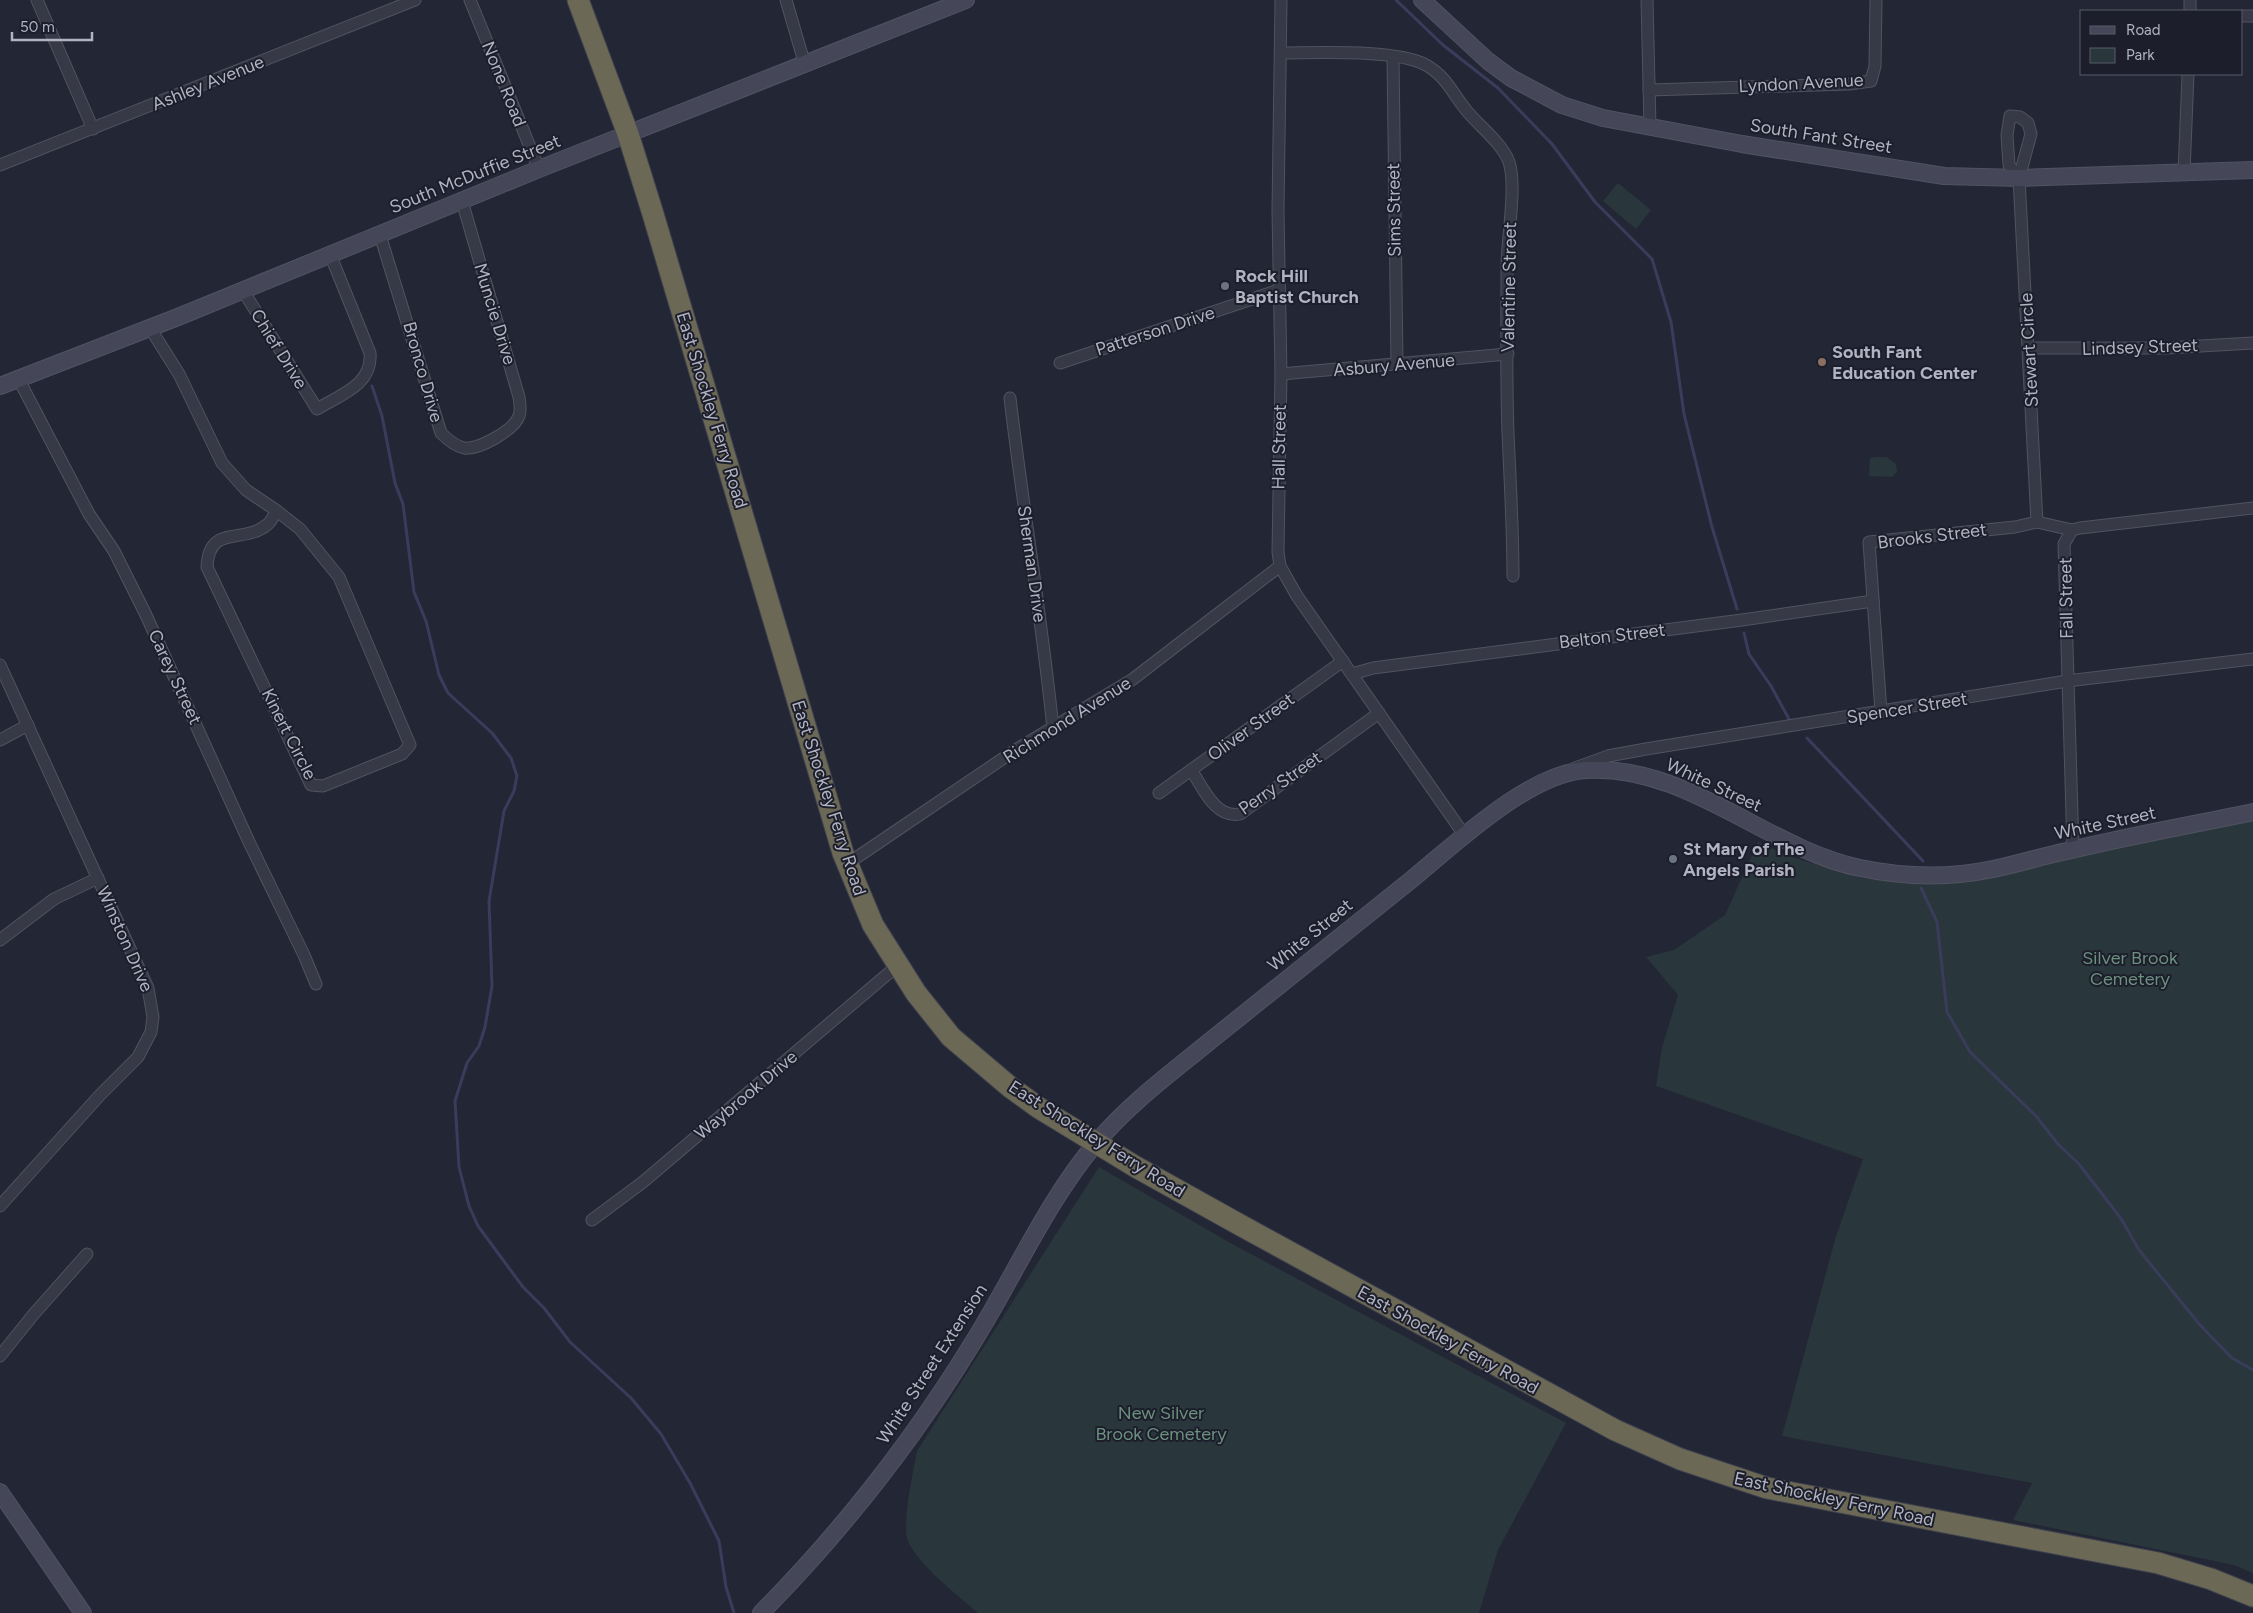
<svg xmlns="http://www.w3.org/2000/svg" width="2253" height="1613" font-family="Figtree,sans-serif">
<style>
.green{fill:#29363b}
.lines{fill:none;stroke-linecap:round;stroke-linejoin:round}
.stream{stroke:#393d5b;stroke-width:3}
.street-casing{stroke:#515361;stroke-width:13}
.secondary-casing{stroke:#515361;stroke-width:18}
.highway-casing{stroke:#3e404e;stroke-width:23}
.street{stroke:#373946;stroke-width:11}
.secondary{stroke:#454759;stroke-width:16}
.highway{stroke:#6b6955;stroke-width:21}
.worship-dot{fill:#6b7280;stroke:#1c1e2b;stroke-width:2}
.education-dot{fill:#8d6e63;stroke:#1c1e2b;stroke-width:2}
.labels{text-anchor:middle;stroke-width:4;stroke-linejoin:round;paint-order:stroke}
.street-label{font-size:18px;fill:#b1b3c3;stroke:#1c1e2b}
.poi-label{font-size:18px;font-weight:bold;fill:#b1b3c3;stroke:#1c1e2b;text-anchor:start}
.park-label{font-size:18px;fill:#6c907e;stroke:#1c1e2b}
</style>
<rect width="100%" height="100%" fill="#232635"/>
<!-- green -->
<g class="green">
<path d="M1618,183L1651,210L1636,229L1603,201Z"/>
<path d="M1875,457H1887L1896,464L1897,472L1892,477L1869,476L1870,458Z"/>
<path d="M2253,815V1573L2234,1565L2013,1520L2032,1483L1782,1436L1836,1236L1863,1159L1656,1086L1662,1047L1678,995L1646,957L1674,950L1725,915L1758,842L1788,856L1862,878L1906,883L1957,880Z"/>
<path d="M1099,1167L1234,1245L1566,1423L1498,1550L1479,1613H978C960,1597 913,1561 907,1538C903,1517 913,1473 917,1451Z"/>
</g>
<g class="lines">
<!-- stream -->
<g class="stream">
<path d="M1396,0L1443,45L1498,88L1552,144L1595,202L1652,259L1671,322L1684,414L1712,527L1737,609"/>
<path d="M372,386L382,416L395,483L403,504L414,592L426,621L439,675L448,693L492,733L511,758L517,776L514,791L504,811L489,901L492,986L485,1027L479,1046L467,1063L455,1101L459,1167L469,1206L478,1226L523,1287L544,1308L570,1342L631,1398L661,1434L690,1483L719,1541L726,1587L734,1613"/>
<path d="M1744,633L1749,654L1771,686L1789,719"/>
<path d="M1807,738L1923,861"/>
<path d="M1921,888L1937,922L1947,1012L1970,1052L2036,1116L2058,1144L2079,1164L2122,1220L2139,1250L2200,1325L2232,1358L2253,1370"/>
</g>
<defs>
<g id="street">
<path d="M37,0L93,129"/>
<path d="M470,0L539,169"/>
<path d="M786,0L805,65"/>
<path d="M1281,0L1278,211L1281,374L1278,552L1280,566L1297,596L1465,836"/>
<path d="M1647,0L1650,126"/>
<path d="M2190,11V0"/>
<path d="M2242,16H2253"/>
<path d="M1281,53C1317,53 1396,49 1426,65C1446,76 1453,94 1466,110C1478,125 1503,144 1509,162C1517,185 1507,239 1507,267C1507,322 1506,378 1508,433C1510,480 1513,528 1513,576"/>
<path d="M1393,58L1397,363"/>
<path d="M1649,90L1849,84L1871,81L1875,66L1876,0"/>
<path d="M0,165L415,0"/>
<path d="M2184,173L2188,74"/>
<path d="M2019,178L2009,165L2007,135L2010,116L2020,117L2028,123L2031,134L2019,178L2037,522"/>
<path d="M380,235L441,433C447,439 455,446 464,448C479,450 514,430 519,416C521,411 520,403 519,397L462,201"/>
<path d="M242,289L317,409C340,395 373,385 370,353L330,254"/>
<path d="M150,328L179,374L222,463L246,490L277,511"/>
<path d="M2028,348H2166L2253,343"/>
<path d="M1060,363L1279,290"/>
<path d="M1281,374L1508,354"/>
<path d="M18,378L89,514L114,551L146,615L249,842L304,955L316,984"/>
<path d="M1010,398C1023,509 1042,619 1053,729"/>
<path d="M277,511L300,529L339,577L410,745L402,754L323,786L311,785L207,567C209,523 244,545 268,524C271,521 274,515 277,511Z"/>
<path d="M0,665L148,988L153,1017L151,1032L138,1057L100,1095L0,1206"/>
<path d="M1352,674L1373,668L1742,620L1873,601"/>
<path d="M1881,712L1869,542L2015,527L2037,522L2072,530"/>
<path d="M0,740L28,725"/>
<path d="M1575,768L1608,756L1646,749L2067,681L2253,659"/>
<path d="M1191,770C1203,787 1215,819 1240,814L1379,713"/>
<path d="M1159,793L1343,661"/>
<path d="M2073,849L2064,544L2072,530L2080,528L2253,508"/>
<path d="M847,864L1017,749L1133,679L1280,566"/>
<path d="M0,940L54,899L98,878"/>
<path d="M592,1220L643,1182L897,966"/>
<path d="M0,1356L33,1315L87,1254"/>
</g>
<g id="secondary">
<path d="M1422,0L1488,61L1511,78L1562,105L1603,118L1742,144L1944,176L2019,178L2253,170"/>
<path d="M0,386L178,317L539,169L966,0"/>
<path d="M0,1492L83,1613"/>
<path d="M761,1613C842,1531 912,1442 972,1344C1013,1279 1047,1200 1097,1142C1130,1103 1171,1073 1210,1041C1277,987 1344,933 1411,880C1455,844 1528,774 1585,770C1688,764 1765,848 1860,868C1903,877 1950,878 1993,869C2018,864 2042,856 2067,851C2128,836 2191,825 2253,812"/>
</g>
<path id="highway" d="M578,0L628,134L653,214L843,853L873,925L916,993L951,1037L1010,1087L1039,1108L1136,1167L1242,1226L1615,1430L1680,1459L1767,1488L2158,1563L2211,1579L2253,1596"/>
</defs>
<!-- street casing -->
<use href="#street" class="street-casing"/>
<!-- secondary casing -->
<use href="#secondary" class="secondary-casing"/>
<!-- highway casing -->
<use href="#highway" class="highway-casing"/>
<!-- street -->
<use href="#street" class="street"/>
<!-- secondary -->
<use href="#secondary" class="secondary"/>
<!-- highway -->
<use href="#highway" class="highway"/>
</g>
<!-- markers -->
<g class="worship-dot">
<circle cx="1225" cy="286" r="5"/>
<circle cx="1673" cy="859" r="5"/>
</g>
<circle class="education-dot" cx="1822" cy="362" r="5"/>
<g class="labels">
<!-- street labels -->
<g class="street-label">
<text transform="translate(208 83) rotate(-22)" y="6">Ashley Avenue</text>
<text transform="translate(1801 83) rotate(-3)" y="6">Lyndon Avenue</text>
<text transform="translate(504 84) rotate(68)" y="6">None Road</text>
<text transform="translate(1821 136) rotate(9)" y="6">South Fant Street</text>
<text transform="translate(475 174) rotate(-22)" y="6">South McDuffie Street</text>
<text transform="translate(1394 210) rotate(-91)" y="6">Sims Street</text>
<text transform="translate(1509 287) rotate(-89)" y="6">Valentine Street</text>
<text transform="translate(495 314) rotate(73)" y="6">Muncie Drive</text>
<text transform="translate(1155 331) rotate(-18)" y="6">Patterson Drive</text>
<text transform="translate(2140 347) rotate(-2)" y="6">Lindsey Street</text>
<text transform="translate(279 349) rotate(58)" y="6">Chief Drive</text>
<text transform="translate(2029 350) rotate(-93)" y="6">Stewart Circle</text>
<text transform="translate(1394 365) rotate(-5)" y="6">Asbury Avenue</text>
<text transform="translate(423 372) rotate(74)" y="6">Bronco Drive</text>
<text transform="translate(712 410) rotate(73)" y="6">East Shockley Ferry Road</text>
<text transform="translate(1279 447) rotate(-89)" y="6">Hall Street</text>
<text transform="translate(1932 536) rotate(-7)" y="6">Brooks Street</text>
<text transform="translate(1032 564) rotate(82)" y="6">Sherman Drive</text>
<text transform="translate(2066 598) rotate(-91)" y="6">Fall Street</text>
<text transform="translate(1612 636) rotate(-7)" y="6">Belton Street</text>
<text transform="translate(175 677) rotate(65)" y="6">Carey Street</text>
<text transform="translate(1907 708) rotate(-9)" y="6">Spencer Street</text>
<text transform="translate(1067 720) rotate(-32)" y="6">Richmond Avenue</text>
<text transform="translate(1251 727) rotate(-36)" y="6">Oliver Street</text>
<text transform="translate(289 734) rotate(63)" y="6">Kinert Circle</text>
<text transform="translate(1280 783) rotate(-35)" y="6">Perry Street</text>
<text transform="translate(1714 785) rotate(25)" y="6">White Street</text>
<text transform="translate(829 798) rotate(72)" y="6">East Shockley Ferry Road</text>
<text transform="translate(2105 823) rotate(-12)" y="6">White Street</text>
<text transform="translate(1310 935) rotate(-39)" y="6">White Street</text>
<text transform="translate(125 939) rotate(66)" y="6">Winston Drive</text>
<text transform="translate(746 1095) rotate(-40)" y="6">Waybrook Drive</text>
<text transform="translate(1097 1139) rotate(32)" y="6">East Shockley Ferry Road</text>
<text transform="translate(1448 1340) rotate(29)" y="6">East Shockley Ferry Road</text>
<text transform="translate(932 1364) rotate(-57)" y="6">White Street Extension</text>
<text transform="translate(1834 1499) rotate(12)" y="6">East Shockley Ferry Road</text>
</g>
<!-- poi labels -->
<g class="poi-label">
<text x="1235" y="282">Rock Hill<tspan x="1235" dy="21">Baptist Church</tspan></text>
<text x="1832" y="358">South Fant<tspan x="1832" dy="21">Education Center</tspan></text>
<text x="1683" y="855">St Mary of The<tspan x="1683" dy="21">Angels Parish</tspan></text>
</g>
<!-- park labels -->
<g class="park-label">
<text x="2130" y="964">Silver Brook<tspan x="2130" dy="21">Cemetery</tspan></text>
<text x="1161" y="1419">New Silver<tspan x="1161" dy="21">Brook Cemetery</tspan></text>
</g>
</g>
<!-- legend -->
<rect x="2080" y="10" width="162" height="65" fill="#1c1e2b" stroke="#585a68"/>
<rect x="2090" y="26" width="25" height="8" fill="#454759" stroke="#585a68"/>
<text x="2126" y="35" font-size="15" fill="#b1b3c3">Road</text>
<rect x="2090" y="48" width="25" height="15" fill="#29363b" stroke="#585a68"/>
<text x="2126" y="60" font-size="15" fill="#b1b3c3">Park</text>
<!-- scale -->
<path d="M12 32v8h80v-8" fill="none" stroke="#b1b3c3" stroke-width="2.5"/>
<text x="20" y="32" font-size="15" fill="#b1b3c3" stroke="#1c1e2b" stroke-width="4" paint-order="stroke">50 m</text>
</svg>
